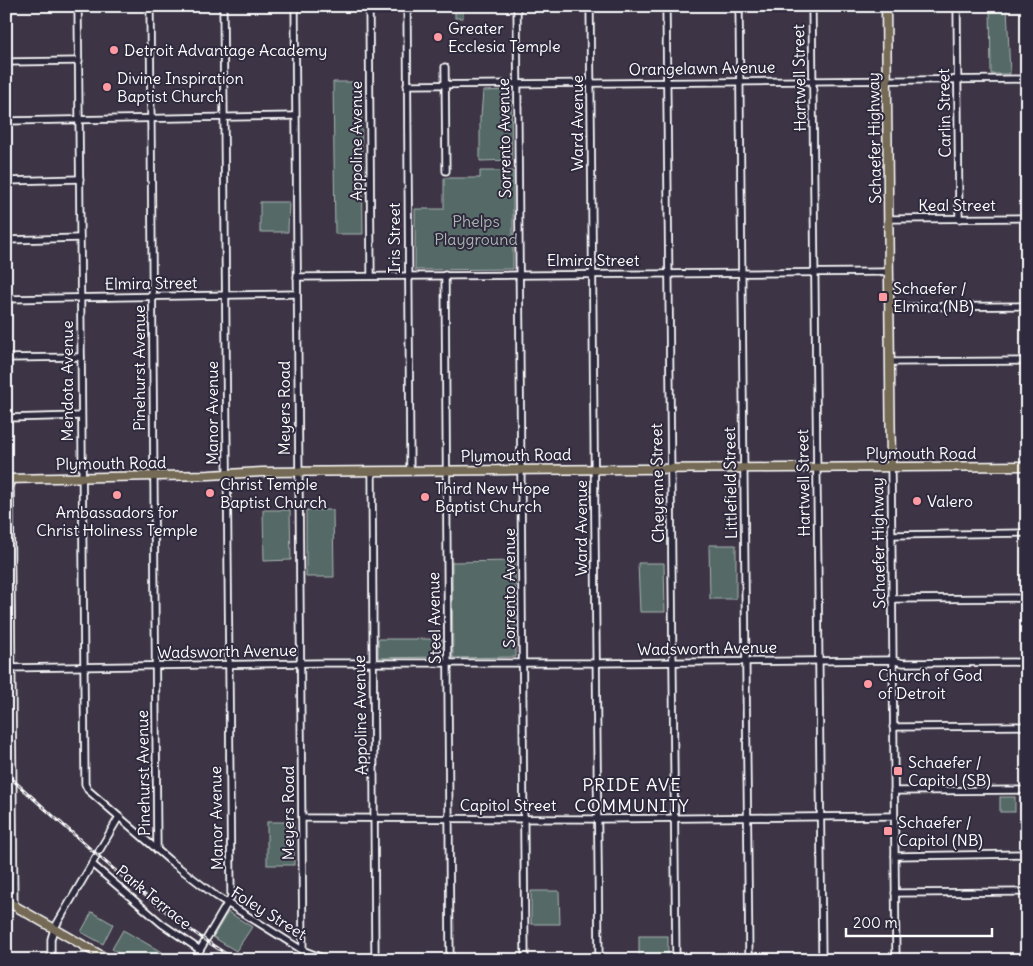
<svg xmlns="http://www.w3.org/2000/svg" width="1033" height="966" font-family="Delius,sans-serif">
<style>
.green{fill:#546b66;stroke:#aab5b2}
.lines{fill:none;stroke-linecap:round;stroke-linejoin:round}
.minor-casing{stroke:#fff;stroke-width:9}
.major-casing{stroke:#fff;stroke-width:11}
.minor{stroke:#2f2a3d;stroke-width:5.5}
.major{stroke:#756a55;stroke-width:8}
.rail-casing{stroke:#fff;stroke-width:3}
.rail{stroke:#2f2a3d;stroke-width:1;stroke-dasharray:4;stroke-linecap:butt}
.poi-dot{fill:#ff9aa2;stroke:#2f2a3d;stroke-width:2}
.labels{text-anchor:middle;stroke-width:4;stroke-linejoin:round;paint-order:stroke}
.poi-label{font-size:16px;fill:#fff;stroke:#2f2a3d;text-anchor:start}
.street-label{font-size:16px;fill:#fff;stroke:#2f2a3d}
.park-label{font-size:16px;fill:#aab5b2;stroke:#2f2a3d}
.neighbourhood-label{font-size:18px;letter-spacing:1px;fill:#fff;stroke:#2f2a3d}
</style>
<rect width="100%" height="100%" fill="#3d3546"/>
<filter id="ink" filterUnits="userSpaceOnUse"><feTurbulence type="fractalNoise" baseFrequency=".02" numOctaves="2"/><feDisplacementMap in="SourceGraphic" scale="10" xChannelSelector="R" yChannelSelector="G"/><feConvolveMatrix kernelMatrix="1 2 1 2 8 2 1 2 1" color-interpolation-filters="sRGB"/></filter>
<g filter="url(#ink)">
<!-- green -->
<g class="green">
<rect x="455" y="6" width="8" height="12"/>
<path d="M990,6H1007L1010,74H991Z"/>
<path d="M333,82H361L363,234H335Z"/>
<path d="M511,90L512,160L480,161V116H481L483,91Z"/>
<path d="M480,171H513V269L415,270V209H444V178H480Z"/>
<path d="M260,202H289L288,232H260Z"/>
<path d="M263,510H290L291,560L264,561Z"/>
<path d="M306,510H333L334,577H306Z"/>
<path d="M709,545H736V599H710Z"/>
<path d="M515,561L516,657L453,658L452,562Z"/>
<path d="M638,563H664L665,612H640Z"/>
<path d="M378,639H442V657L378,658Z"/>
<rect x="1000" y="797" width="15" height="15"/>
<rect x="267" y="822" width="27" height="43"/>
<path d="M531,891H559L560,924H531Z"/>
<path d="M92,912L113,924L103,944L81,932Z"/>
<path d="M228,912L252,927L236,951L213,937Z"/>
<path d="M123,930L165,954L161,960H131L112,949Z"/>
<rect x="639" y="936" width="29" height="24"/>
</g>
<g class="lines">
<defs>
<g id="minor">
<path d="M78,6L85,784L88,790L169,860L216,896L302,950L328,960"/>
<path d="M150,6L157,850"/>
<path d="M295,6L303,960"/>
<path d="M369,6L371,276"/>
<path d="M407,6L410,470"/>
<path d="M517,6L525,960"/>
<path d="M590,6L599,960"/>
<path d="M666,6L676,960"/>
<path d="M739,6L749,960"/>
<path d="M812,6L822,960"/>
<path d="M957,6L959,219"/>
<path d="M6,62L79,61"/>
<path d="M445,67L446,171"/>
<path d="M407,85L1027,79"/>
<path d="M6,121L295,116"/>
<path d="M6,181L80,179"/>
<path d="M888,219L1027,218"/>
<path d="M6,240L80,238"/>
<path d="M445,275L450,960"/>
<path d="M297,277L889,272"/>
<path d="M6,299L297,294"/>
<path d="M889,307L1027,306"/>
<path d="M6,358L81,357"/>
<path d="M890,362L1027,361"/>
<path d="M6,418L81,416"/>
<path d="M891,466L896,960"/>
<path d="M372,471L375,960"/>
<path d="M10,479L14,906"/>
<path d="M891,535L1027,533"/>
<path d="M892,599L1027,598"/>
<path d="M6,668L318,663H596L892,660L903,663L1027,662"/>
<path d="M893,727L1027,726"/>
<path d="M894,791L1027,790"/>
<path d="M302,818L597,819L894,816"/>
<path d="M99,851L119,817"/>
<path d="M895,856L1027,854"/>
<path d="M92,864L162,924L200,950"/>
<path d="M895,893L1027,892"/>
<path d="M51,960V939L54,929L96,857"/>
<path d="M194,960L231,897L223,6"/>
</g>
<g id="major">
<path d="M886,6L891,466"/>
<path d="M6,479L209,475L262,472L1027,466"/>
<path d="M6,901L109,960"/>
</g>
</defs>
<!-- minor casing -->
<use href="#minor" class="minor-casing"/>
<!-- major casing -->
<use href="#major" class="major-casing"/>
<!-- minor -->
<use href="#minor" class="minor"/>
<!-- major -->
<use href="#major" class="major"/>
<defs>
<path id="rail" d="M6,774C80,839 152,909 236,960"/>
</defs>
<!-- rail casing -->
<use href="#rail" class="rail-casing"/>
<!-- rail -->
<use href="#rail" class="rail"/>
</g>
</g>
<!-- markers -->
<g class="poi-dot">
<circle cx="438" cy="37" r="5"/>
<circle cx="114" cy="50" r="5"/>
<circle cx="107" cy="87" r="5"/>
<rect x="878" y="292" width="10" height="10" rx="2.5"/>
<circle cx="210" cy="493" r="5"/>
<circle cx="117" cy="495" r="5"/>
<circle cx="425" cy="497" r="5"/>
<circle cx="917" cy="501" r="5"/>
<circle cx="868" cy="684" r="5"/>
<rect x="893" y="766" width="10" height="10" rx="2.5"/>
<rect x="883" y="826" width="10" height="10" rx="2.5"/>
</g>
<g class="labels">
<!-- poi labels -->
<g class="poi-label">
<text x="448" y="34">Greater<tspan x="448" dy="18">Ecclesia Temple</tspan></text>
<text x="124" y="56">Detroit Advantage Academy</text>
<text x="117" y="84">Divine Inspiration<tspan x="117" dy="18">Baptist Church</tspan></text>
<text x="893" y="294">Schaefer /<tspan x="893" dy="18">Elmira (NB)</tspan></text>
<text x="220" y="490">Christ Temple<tspan x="220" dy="18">Baptist Church</tspan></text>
<text x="435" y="494">Third New Hope<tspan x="435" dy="18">Baptist Church</tspan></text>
<text x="927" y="507">Valero</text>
<text x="117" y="518" text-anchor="middle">Ambassadors for<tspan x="117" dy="18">Christ Holiness Temple</tspan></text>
<text x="878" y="681">Church of God<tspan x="878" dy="18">of Detroit</tspan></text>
<text x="908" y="768">Schaefer /<tspan x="908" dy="18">Capitol (SB)</tspan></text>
<text x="898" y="828">Schaefer /<tspan x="898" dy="18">Capitol (NB)</tspan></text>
</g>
<!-- street labels -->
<g class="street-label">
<text transform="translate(702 68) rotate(-1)" y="6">Orangelawn Avenue</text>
<text transform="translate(799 78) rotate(-91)" y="6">Hartwell Street</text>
<text transform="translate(944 113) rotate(-91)" y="6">Carlin Street</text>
<text transform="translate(577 123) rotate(-90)" y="6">Ward Avenue</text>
<text transform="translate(504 138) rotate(-91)" y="6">Sorrento Avenue</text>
<text transform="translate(874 138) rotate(-91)" y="6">Schaefer Highway</text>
<text transform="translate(356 141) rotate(-90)" y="6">Appoline Avenue</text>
<text x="957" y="211">Keal Street</text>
<text transform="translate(394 238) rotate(-90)" y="6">Iris Street</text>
<text x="593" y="266">Elmira Street</text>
<text transform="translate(151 283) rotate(-1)" y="6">Elmira Street</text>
<text transform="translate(139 368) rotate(-90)" y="6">Pinehurst Avenue</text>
<text transform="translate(67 381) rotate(-90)" y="6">Mendota Avenue</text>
<text transform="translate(284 408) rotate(-90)" y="6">Meyers Road</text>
<text transform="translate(212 413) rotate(-90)" y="6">Manor Avenue</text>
<text x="921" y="459">Plymouth Road</text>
<text transform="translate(516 455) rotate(-1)" y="6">Plymouth Road</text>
<text transform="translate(111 463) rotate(-1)" y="6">Plymouth Road</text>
<text transform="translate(657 483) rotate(-91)" y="6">Cheyenne Street</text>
<text transform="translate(730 483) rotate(-91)" y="6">Littlefield Street</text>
<text transform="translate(803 483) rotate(-91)" y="6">Hartwell Street</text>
<text transform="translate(581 528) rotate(-90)" y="6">Ward Avenue</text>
<text transform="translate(878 543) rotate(-91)" y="6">Schaefer Highway</text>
<text transform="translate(509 588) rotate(-90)" y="6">Sorrento Avenue</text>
<text transform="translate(434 618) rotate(-91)" y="6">Steel Avenue</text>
<text transform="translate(707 648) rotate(-1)" y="6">Wadsworth Avenue</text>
<text transform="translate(227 651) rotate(-1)" y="6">Wadsworth Avenue</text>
<text transform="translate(360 715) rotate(-91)" y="6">Appoline Avenue</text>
<text transform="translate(143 773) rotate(-91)" y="6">Pinehurst Avenue</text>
<text x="508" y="811">Capitol Street</text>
<text transform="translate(288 813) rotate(-90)" y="6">Meyers Road</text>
<text transform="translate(216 818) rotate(-91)" y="6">Manor Avenue</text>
<text transform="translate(154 897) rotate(39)" y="6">Park Terrace</text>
<text transform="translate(269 913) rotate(32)" y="6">Foley Street</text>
</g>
<!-- park labels -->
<g class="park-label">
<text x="476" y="227">Phelps<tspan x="476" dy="18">Playground</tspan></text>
</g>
<!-- neighbourhood labels -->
<g class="neighbourhood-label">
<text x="632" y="791">PRIDE AVE<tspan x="632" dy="21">COMMUNITY</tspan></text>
</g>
</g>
<!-- margin -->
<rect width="1033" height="966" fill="none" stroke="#2f2a3d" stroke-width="25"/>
<rect x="12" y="12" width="1008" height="941" fill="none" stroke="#fff" stroke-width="2" filter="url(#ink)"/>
<!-- scale -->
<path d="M846 928v8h146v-8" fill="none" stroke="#ffffff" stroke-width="2.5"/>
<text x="853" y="928" font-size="15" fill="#ffffff" stroke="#2f2a3d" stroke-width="4" paint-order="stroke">200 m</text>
</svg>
